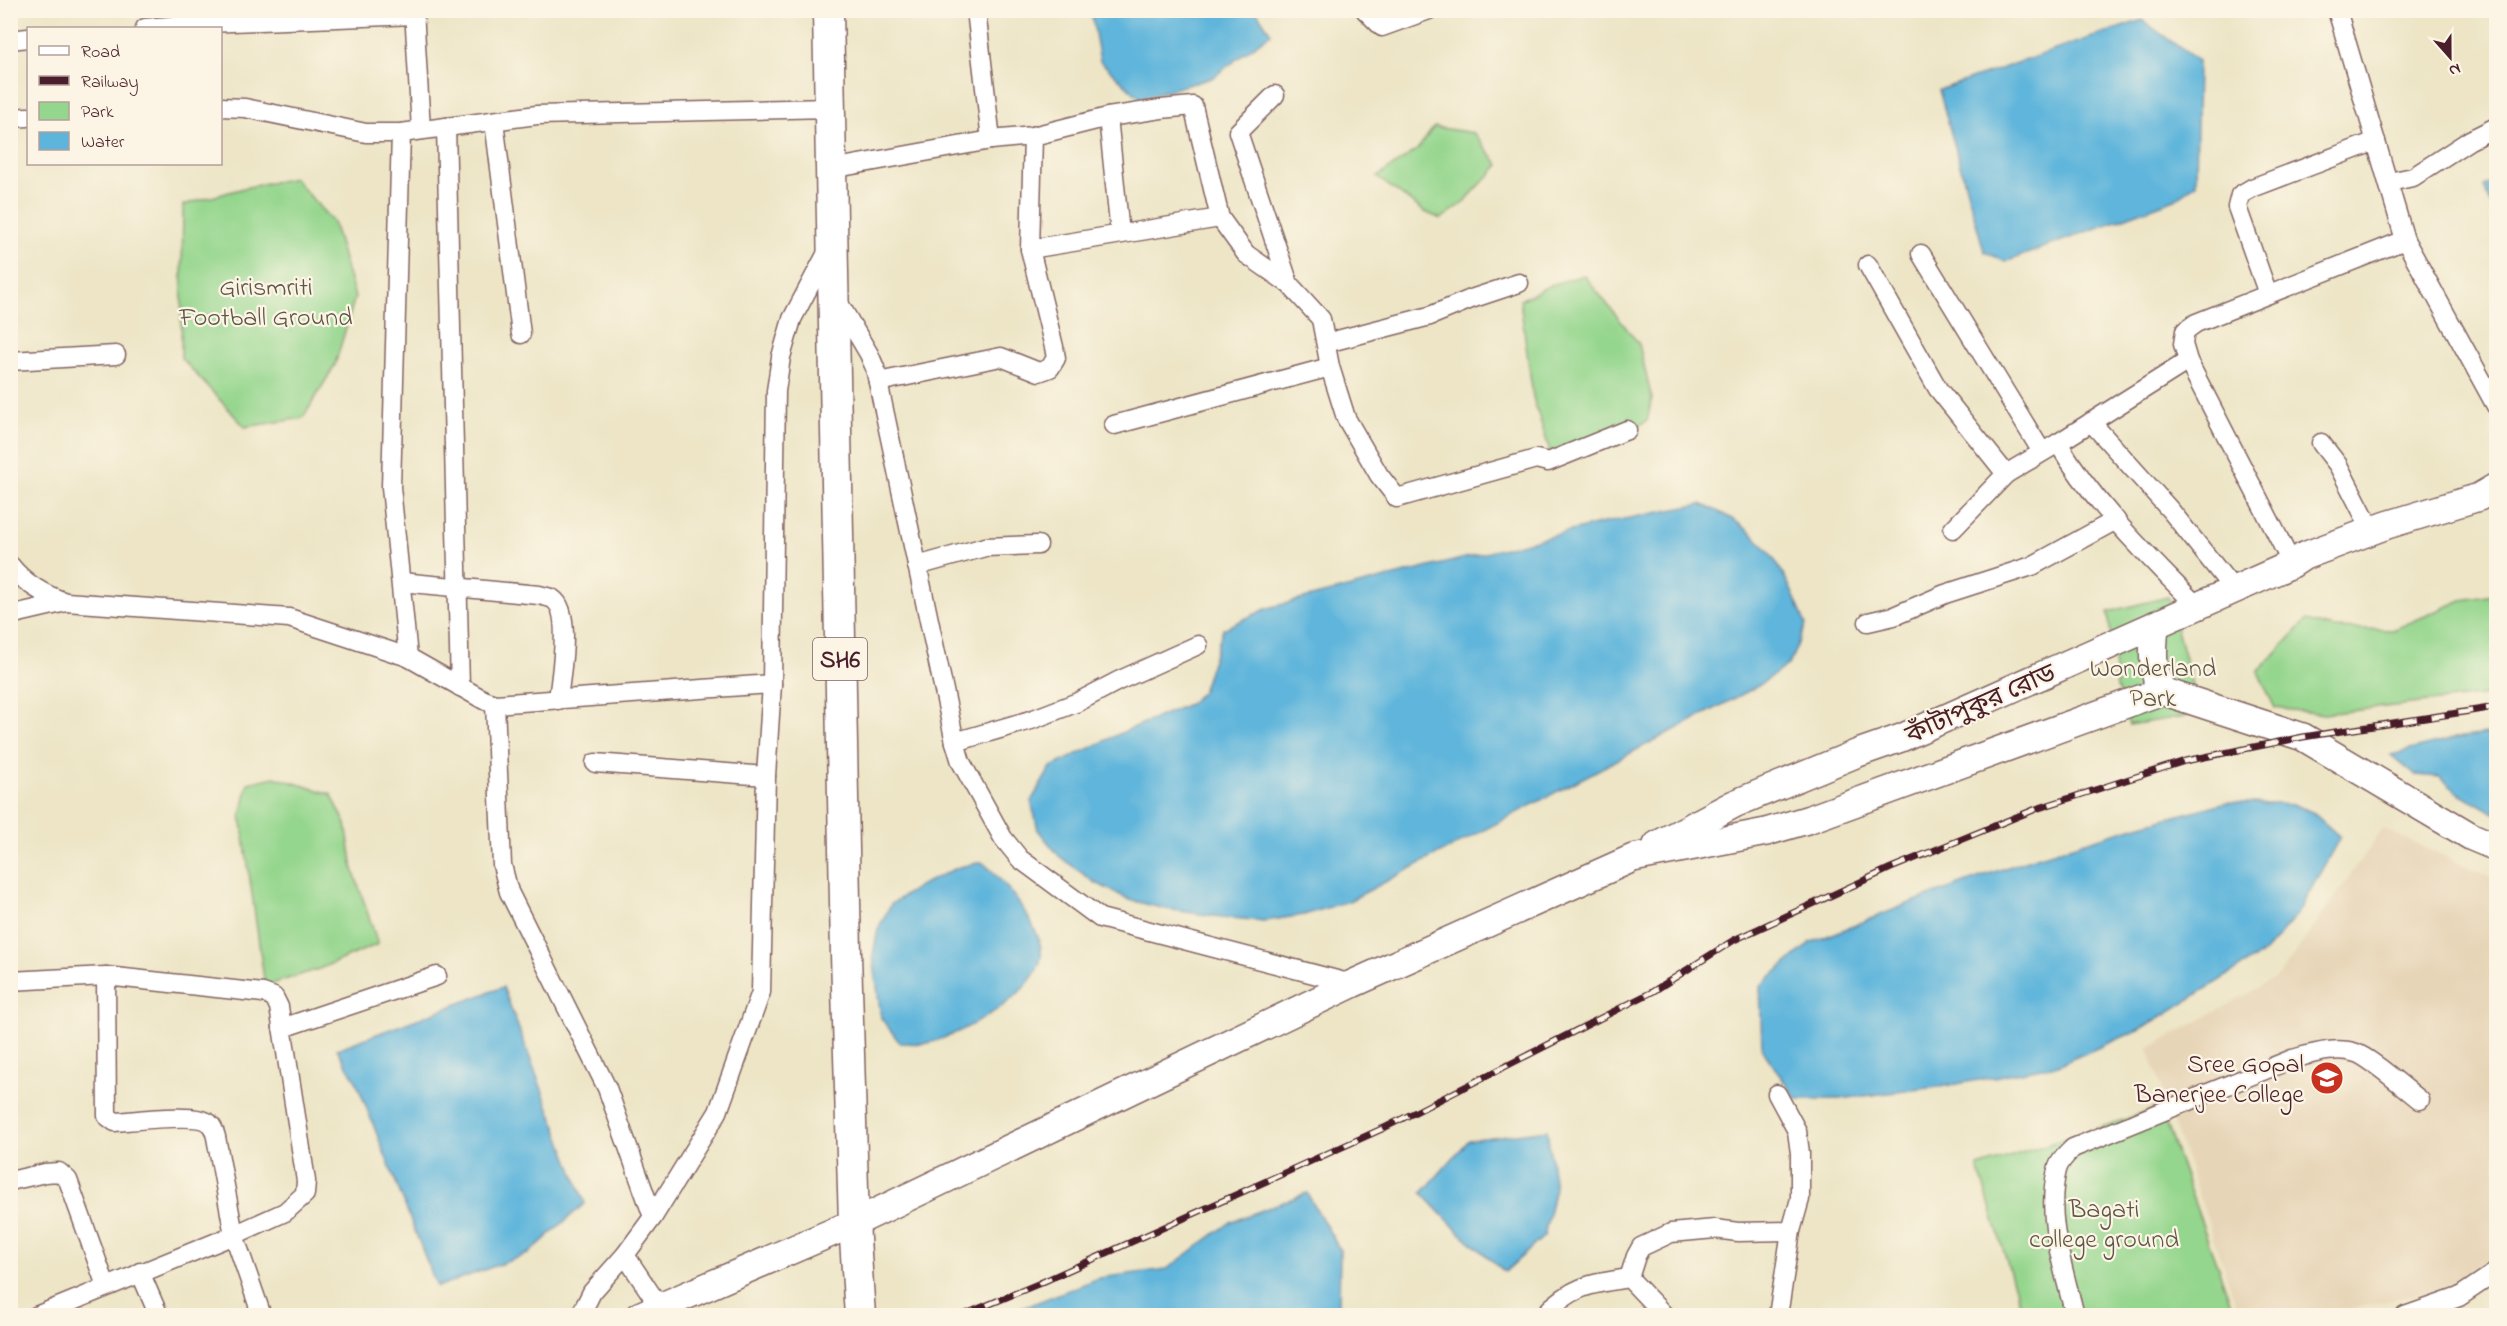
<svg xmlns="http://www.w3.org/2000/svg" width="2507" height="1326" font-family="'Indie Flower','Noto Sans Bengali',sans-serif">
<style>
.built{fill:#e7d5b7}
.green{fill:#94d68d;stroke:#6f7a5c;stroke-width:1.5}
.water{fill:#5eb5db;stroke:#546a83;stroke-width:1.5}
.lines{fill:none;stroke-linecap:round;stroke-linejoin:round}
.street-casing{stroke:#836461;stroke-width:21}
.secondary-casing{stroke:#836461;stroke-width:30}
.primary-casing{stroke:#836461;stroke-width:33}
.street{stroke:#fff;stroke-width:18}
.secondary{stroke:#fff;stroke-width:27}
.primary{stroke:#fff;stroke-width:30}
.rail-casing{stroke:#4a1f2b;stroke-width:7}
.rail{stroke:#fcf5e5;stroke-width:4.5;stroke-dasharray:14;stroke-linecap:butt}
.labels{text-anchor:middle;stroke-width:4.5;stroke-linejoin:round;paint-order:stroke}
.shield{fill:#fcf5e5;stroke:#7f5f63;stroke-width:1.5}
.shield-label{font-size:24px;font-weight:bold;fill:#4a1f2b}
.park-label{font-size:26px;fill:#605648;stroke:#fcf5e5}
.street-label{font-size:26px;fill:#4a1f2b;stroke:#fcf5e5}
.poi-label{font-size:26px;fill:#4a1f2b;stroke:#fcf5e5;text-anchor:end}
</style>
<rect width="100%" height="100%" fill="#fcf5e5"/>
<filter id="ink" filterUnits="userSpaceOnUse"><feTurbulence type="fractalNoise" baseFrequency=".0167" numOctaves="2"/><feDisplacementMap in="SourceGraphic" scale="12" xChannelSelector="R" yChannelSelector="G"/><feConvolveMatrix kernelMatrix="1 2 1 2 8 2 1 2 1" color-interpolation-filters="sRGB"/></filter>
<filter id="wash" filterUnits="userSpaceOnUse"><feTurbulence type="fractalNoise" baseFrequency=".008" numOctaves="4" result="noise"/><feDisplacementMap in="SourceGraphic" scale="24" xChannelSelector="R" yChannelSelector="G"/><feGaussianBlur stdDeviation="1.35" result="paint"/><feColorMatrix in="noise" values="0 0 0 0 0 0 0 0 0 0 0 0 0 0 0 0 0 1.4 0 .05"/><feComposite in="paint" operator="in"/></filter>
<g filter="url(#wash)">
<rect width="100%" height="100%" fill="#ede5c6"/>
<!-- built -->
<path class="built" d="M2383,829L2496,879V1260L2439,1290L2323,1315H2240L2148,1049L2279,976Z"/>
<!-- green -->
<g class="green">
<path d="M1434,127L1474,133L1499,165L1462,204L1441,219L1425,212L1377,177L1417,150Z"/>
<path d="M294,178L333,222L355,297L335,365L303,418L245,427L181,358L183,205L244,188Z"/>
<path d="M1584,275L1639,344L1652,399L1647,421L1582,453L1551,455L1533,397L1520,300L1551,285Z"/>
<path d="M2496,593V694L2324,714L2275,708L2258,672L2306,621L2334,628L2393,630L2462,600L2494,595Z"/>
<path d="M2168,597L2200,714L2129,725L2117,687L2108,612Z"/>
<path d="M274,777L331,794L346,824L353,869L378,944L319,969L265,986L241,816L248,783Z"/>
<path d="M2160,1108L2235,1315H2023L1978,1167Z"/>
</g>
<!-- water -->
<g class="water">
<path d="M1091,11H1256L1271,33L1212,78L1140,98L1100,61Z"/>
<path d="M2142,20L2198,61L2196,184L2175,199L2005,262L1984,251L1939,90Z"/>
<path d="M2496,181V220L2483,186Z"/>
<path d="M1701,504C1764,528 1782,565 1806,625L1789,664L1758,686L1349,901L1304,915L1264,921L1221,917L1166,909L1130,900L1094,882L1059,856L1038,830L1031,801L1051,767L1123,732L1189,704L1202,692L1223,629L1268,608L1599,524Z"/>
<path d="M2496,733V814L2457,792L2440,777L2415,775L2391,755L2455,738Z"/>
<path d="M2227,802L2295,805L2312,812L2340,837L2296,916L2264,953L2141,1029L2058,1065L1946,1086L1839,1099H1796L1762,1049L1760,986L1810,943L1918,900L2030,859L2131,828Z"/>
<path d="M982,862C1002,878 1045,930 1041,957C1035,995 965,1032 932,1042C923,1045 910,1043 900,1043L881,1018L873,955L878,929L891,904L921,885L959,867Z"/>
<path d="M503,987L585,1203L528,1254L437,1287L356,1081L337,1049Z"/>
<path d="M1547,1130L1555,1188L1544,1236L1505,1272L1458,1231L1422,1193L1469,1140Z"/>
<path d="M1307,1193L1340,1250L1339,1311L1327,1316L1005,1315L1099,1278L1167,1269L1231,1222Z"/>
</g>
</g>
<g filter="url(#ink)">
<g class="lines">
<defs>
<g id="street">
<path d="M414,10L421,130"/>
<path d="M976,10L991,140"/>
<path d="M1365,10L1382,27L1429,10"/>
<path d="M2337,10L2405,240L2496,406"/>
<path d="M145,28L207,23L415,15"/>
<path d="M10,40L28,38"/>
<path d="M1275,95L1238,132L1289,284"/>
<path d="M220,107L245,108L366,133H401L537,115L830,108"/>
<path d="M1108,117L1120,234"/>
<path d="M10,118L28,117"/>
<path d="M494,121L521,334"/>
<path d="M446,127L460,687"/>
<path d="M401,133L391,487L408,657"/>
<path d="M831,169L991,140L1033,136L1108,117L1161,109L1193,106L1220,218L1246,254L1289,284L1321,319L1330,367L1346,418L1379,475L1397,498L1536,459L1548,462L1627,430"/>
<path d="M2389,182L2413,177L2470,140L2496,127"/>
<path d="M1030,249L1220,218"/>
<path d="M1921,254L2042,452"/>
<path d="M1868,265L1938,389L2006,474L2058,443C2095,505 2147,555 2197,606"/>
<path d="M2268,294L2237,207L2240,195L2252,188L2376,141"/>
<path d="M837,300L869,354L875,368L955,742L961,762L1003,838L1020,859L1100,918L1352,984"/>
<path d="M1326,343L1430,316L1471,299L1519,283"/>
<path d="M10,361L116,355"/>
<path d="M878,382L1001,357L1039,372L1050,368L1056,358L1054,347L1030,249L1033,136"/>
<path d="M2091,422L2171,511L2234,590"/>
<path d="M1114,425L1330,367"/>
<path d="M2058,443L2188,361"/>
<path d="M2321,443L2338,465L2372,531"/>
<path d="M1953,529L2006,474"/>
<path d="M2292,564L2188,361L2183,344L2185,331L2196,323L2405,240"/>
<path d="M10,565C25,584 44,595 66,602L289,618L408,657L484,700L495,704L772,684"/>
<path d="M917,566L985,547L1038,545"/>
<path d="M401,582L539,595C543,596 549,597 553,599C573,612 560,678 558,700"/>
<path d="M10,615L66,602"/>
<path d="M1868,622L1894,616L1945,594L2032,566L2116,520"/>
<path d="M495,704L502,865L509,892L607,1088L653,1217"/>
<path d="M955,742L1031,720L1078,702L1118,681L1198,645"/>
<path d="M595,763L766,776"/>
<path d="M106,976L107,1116L115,1122C132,1121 200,1112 210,1124C213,1127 215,1133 216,1137L234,1235L262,1316"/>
<path d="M10,981L106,976L263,993L274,997L279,1007L306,1181L305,1194L285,1212L234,1235L36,1316"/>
<path d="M282,1028L437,976"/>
<path d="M1777,1094L1797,1131L1800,1153V1199L1791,1231L1778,1316"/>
<path d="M10,1181L45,1173L59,1172L68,1180L106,1286"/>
<path d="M625,1255L659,1306"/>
<path d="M140,1272L159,1316"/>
<path d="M1629,1278L1636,1256L1641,1247L1671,1233L1715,1229L1738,1232L1791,1231"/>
<path d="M580,1316L592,1292L625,1255L653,1217L718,1112L761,992L766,776L772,684L776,391L781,357L792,319L829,249"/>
<path d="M1543,1316C1572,1286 1589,1284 1629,1278L1665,1316"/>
<path d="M2075,1316C2064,1269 2045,1218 2057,1170C2059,1161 2067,1154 2073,1148L2292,1059C2312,1054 2336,1046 2356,1053C2369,1057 2407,1090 2420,1100"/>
<path d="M2405,1316L2459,1297L2496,1272"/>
</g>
<g id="secondary">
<path d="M2155,625C2153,647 2151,671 2162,691"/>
<path d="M1657,845L1734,804L1858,753L1901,738L2292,564L2304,556L2387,525L2479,497L2496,487"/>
<path d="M639,1316L854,1223L1352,984L1633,858L1766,832L1810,819L2162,691L2303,737L2472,837L2496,847"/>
</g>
<path id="primary" d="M828,10L846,954L854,1223L860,1316"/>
</defs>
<!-- street casing -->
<use href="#street" class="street-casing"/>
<!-- secondary casing -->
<use href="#secondary" class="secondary-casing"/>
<!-- primary casing -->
<use href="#primary" class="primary-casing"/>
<!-- street -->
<use href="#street" class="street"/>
<!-- secondary -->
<use href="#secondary" class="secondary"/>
<!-- primary -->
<use href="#primary" class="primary"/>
<defs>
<path id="rail" d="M961,1316L1038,1284L1384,1128L1652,992L1734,940L1891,868L2036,809L2185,761L2303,737L2496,707"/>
</defs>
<!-- rail casing -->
<use href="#rail" class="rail-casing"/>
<!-- rail -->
<use href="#rail" class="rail"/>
</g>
</g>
<!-- icons -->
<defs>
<symbol id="university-disc" viewBox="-11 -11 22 22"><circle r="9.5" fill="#c8321e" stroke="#fcf5e5"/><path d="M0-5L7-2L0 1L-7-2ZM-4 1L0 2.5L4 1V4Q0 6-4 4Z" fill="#fff"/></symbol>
</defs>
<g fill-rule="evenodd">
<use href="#university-disc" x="2308" y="1059" width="38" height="38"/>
</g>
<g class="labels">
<!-- shield labels -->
<rect class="shield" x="813" y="638" width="54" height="42" rx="4.5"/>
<g class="shield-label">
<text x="840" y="667">SH6</text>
</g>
<!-- park labels -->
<g class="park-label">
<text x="266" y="295">Girismriti<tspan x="266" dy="30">Football Ground</tspan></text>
<text x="2153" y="676">Wonderland<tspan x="2153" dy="30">Park</tspan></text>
<text x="2104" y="1217">Bagati<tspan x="2104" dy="30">college ground</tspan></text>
</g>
<!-- street labels -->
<g class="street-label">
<text transform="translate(1980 703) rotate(-24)" y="9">কাঁটাপুকুর রোড</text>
</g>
<!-- poi labels -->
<g class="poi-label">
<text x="2304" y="1072">Sree Gopal<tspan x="2304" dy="30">Banerjee College</tspan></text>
</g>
</g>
<!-- margin -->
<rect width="2507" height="1326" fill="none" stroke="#fcf5e5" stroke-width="36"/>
<!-- legend -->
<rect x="27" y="27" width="195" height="138" fill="#fcf5e5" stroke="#b59f9b" stroke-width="1.5"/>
<rect x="39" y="46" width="30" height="9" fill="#ffffff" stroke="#b59f9b" stroke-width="1.5"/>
<text x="81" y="57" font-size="18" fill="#4a1f2b">Road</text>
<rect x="39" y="76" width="30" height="9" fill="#4a1f2b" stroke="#b59f9b" stroke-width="1.5"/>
<text x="81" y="87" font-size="18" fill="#4a1f2b">Railway</text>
<rect x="39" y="102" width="30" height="18" fill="#94d68d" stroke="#b59f9b" stroke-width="1.5"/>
<text x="81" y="117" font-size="18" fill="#4a1f2b">Park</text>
<rect x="39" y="132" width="30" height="18" fill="#5eb5db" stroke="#b59f9b" stroke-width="1.5"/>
<text x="81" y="147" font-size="18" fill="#4a1f2b">Water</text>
<!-- north arrow -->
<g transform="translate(2450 57) rotate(159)" stroke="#fcf5e5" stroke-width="4.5" paint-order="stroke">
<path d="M0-4.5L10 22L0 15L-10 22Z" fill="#4a1f2b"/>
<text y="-9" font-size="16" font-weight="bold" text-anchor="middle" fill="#4a1f2b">N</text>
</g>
</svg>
